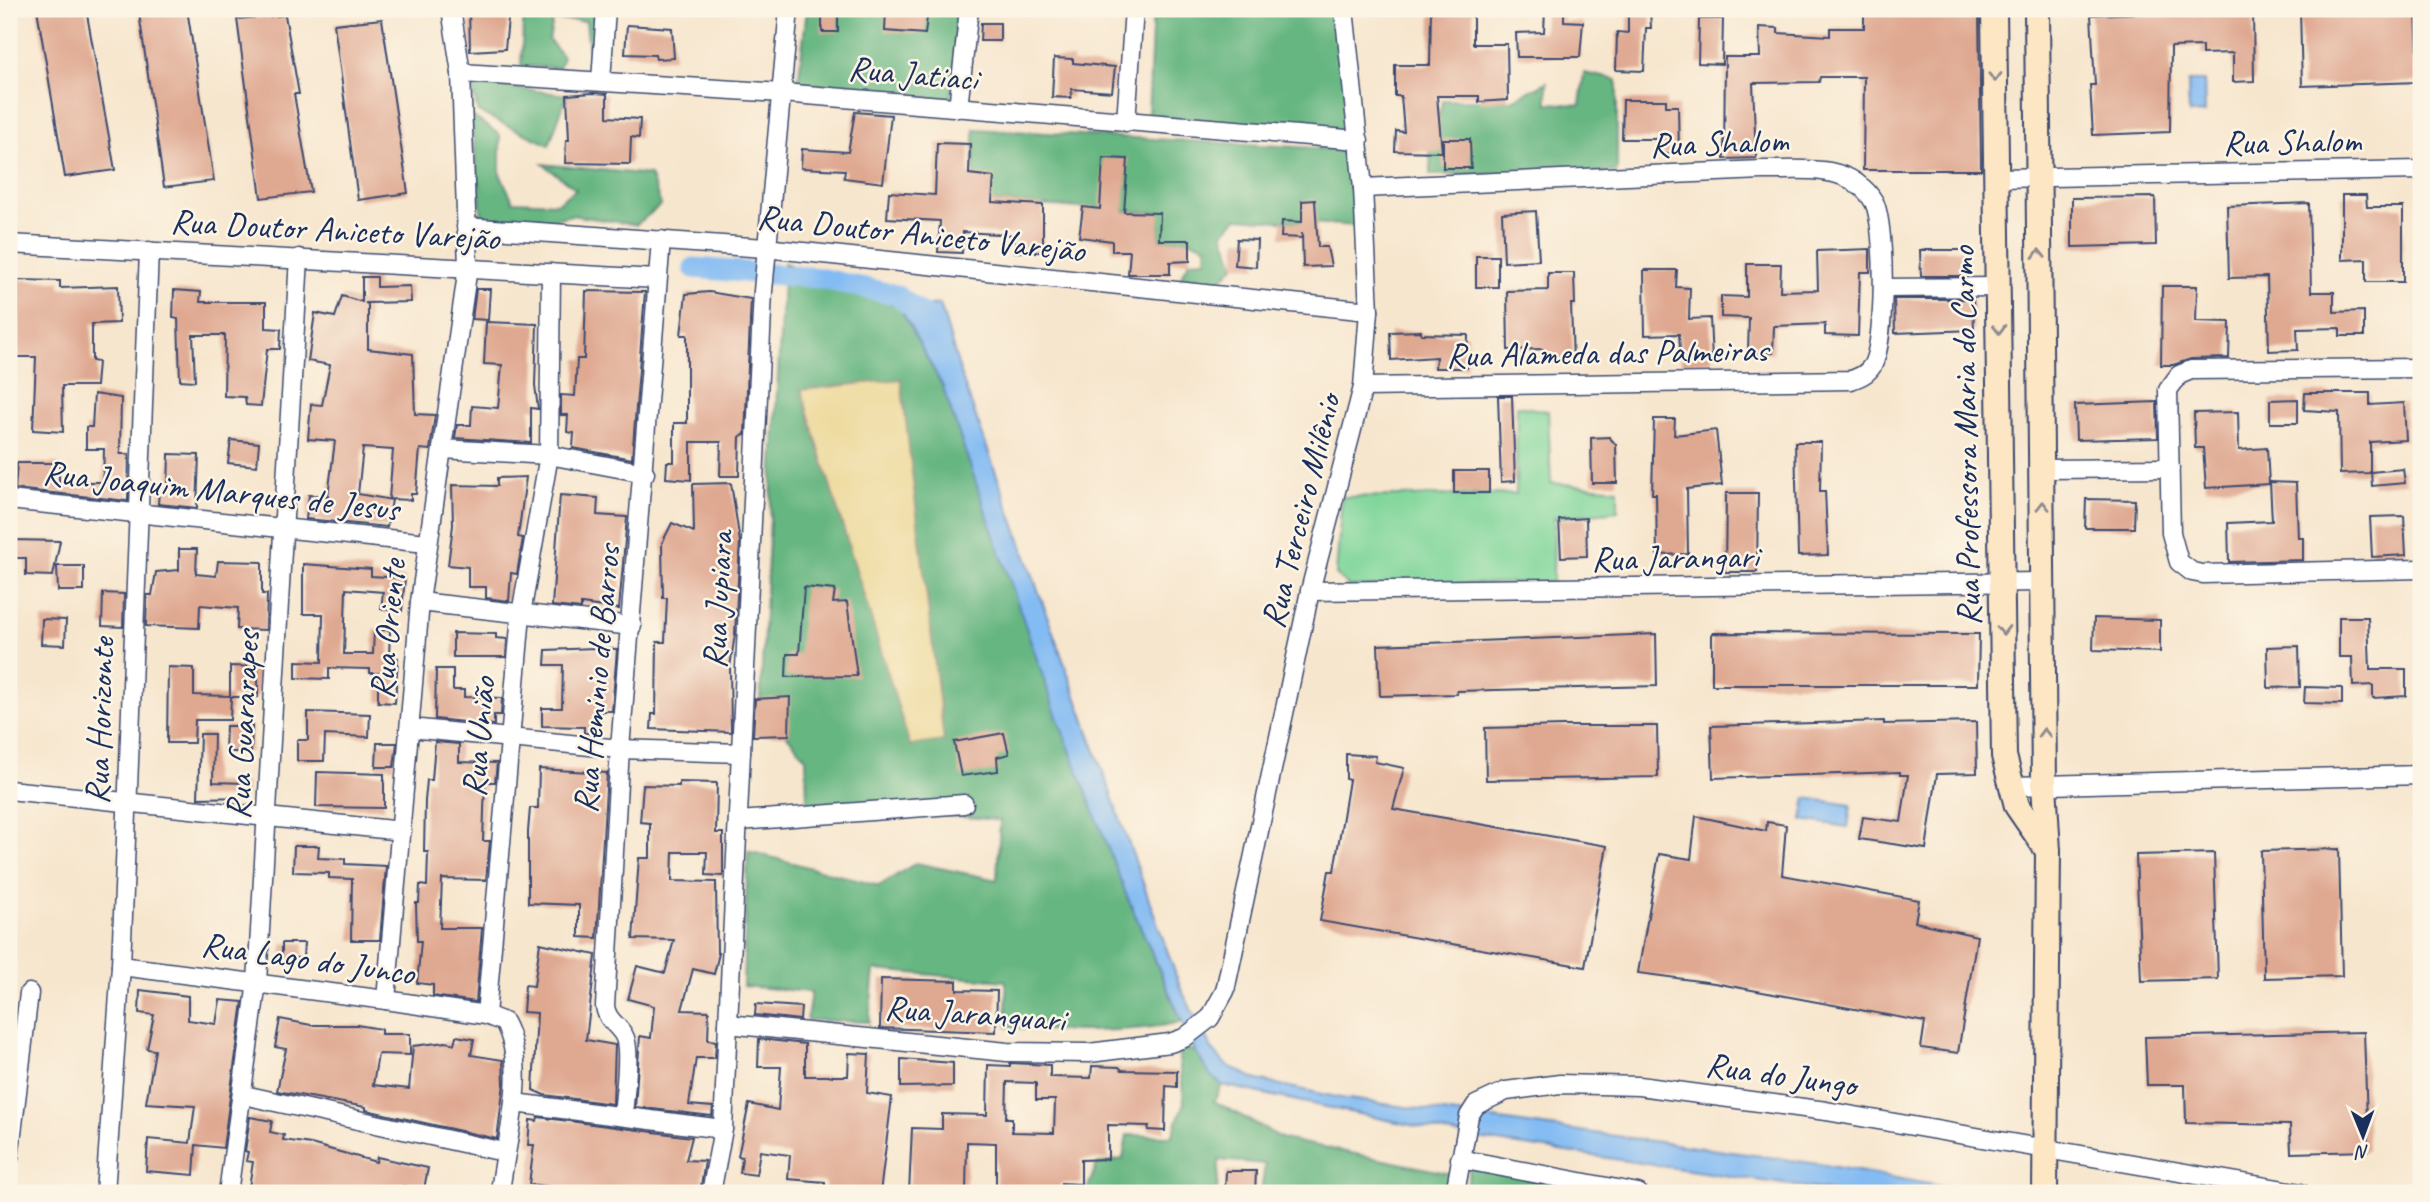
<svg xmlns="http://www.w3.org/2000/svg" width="2430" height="1202" font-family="Caveat,sans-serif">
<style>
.green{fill:#7dd599;stroke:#4c827c;stroke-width:2}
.forest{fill:#66b681;stroke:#407270;stroke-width:2}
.sand{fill:#eeda9e;stroke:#84847e;stroke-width:2}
.water{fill:#83bbf3;stroke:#4f75a8;stroke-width:2}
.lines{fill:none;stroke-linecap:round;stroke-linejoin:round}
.canal{stroke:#83bbf3;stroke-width:21}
.building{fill:#dfa891;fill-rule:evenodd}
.street-casing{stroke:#3c4a6f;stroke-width:21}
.secondary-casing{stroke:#3c4a6f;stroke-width:28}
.street{stroke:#fff;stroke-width:18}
.secondary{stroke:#fce6c4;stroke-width:24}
.oneway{stroke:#8c8a91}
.labels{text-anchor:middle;stroke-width:5;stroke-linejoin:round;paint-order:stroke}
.street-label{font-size:35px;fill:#1b2f5e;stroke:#fcf5e5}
</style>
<rect width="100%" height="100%" fill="#fcf5e5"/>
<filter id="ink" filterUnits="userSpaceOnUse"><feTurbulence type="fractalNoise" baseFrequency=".0143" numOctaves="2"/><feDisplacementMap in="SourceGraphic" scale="14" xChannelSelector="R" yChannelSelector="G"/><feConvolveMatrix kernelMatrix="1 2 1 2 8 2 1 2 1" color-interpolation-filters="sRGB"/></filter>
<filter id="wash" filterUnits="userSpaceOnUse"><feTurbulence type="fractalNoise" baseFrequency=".00686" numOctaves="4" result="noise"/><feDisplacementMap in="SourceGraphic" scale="28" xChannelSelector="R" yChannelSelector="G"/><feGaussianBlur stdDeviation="1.57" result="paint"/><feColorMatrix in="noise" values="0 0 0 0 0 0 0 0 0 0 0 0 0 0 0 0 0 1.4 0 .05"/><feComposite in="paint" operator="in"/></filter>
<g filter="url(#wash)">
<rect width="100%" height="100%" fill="#f7e6ce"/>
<!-- green -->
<path class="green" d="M1517,406L1548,411L1551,483L1618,489V511L1554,518L1553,582L1349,587L1336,575L1342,497L1516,494Z"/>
<!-- forest -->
<g class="forest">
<path d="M524,9H604L598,67L590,63L586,21L553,20L549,40L563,57L559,68L521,66Z"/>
<path d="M807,9H960L951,100L798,83Z"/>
<path d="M1153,9H1339L1351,133L1148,117Z"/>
<path d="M1584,73L1617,80V172L1430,175L1431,127L1439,116L1443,100H1512L1547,82V103L1580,105Z"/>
<path d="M471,82L567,95L549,145L478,112Z"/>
<path d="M471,115L500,135V174L513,201L557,203L576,189L543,164L650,175L661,205L636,225L571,215L546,221L482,219Z"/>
<path d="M974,129L1350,150L1356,226L1237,218L1223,233L1235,265L1218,283L1179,280L1190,261L1206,260V246L1190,240H1159V213L974,201Z"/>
<path d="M784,263L900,308L942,385L1126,894L1182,1022C1124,1034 1066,1032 1007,1027L1006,981L874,970L869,1022L807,1020L811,992L743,986L748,851L879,886L916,863L997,880L1000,820L807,804L806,758L760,703Z"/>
<path d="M1178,1049L1195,1051L1210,1075L1222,1085L1214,1101L1283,1139L1452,1174L1449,1193H1261L1265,1164L1219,1160L1217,1193H1086L1097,1164L1123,1159L1127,1135L1172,1136L1184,1102Z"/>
<path d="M1470,1168L1607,1193H1466Z"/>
</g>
<!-- sand -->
<path class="sand" d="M901,379L944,741L910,746L801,390Z"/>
<!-- water -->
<g class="water">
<path d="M2188,81H2204L2205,113L2189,114Z"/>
<path d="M940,304L962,378L1181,989L1211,1048L1226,1065L1257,1080L1341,1098L1819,1164L1978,1193H1845L1477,1139L1222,1085L1210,1075L1195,1051L1126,894L1057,717L942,385L900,308Z"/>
<path d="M1806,798L1851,805L1848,827L1802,820Z"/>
</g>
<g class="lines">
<!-- canal -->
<path class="canal" d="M694,268L819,278L896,295L930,320L932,327"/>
</g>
<g id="blocks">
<!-- building -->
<g class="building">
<path d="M37,9H86L115,170L65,177Z"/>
<path d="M187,9L214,181L164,187L139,13Z"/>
<path d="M469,9H509L505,49L470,51Z"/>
<rect x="822" y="9" width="16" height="23"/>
<path d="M886,9H928L925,34L885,31Z"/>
<path d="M1431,9H1473V44H1507L1508,100L1479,102V96H1437L1442,152L1395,151L1396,131L1404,132L1401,96H1395V65H1430Z"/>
<path d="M1545,9H1564V21L1583,22L1580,57H1517L1516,33L1544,32Z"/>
<path d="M1628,9H1650L1651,28H1646L1644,71L1616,70L1617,32L1628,33Z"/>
<path d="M1864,9H1979L1981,170H1863L1864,77H1820L1819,82L1753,83L1756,158L1724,159L1725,57H1760L1759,27L1778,28V33L1830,36V28H1864Z"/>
<path d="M2349,9H2416L2419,82L2302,86L2300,10Z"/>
<path d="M2228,10H2253L2254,81L2233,82V53L2202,54V46L2171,47L2170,132L2093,135L2090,85H2095L2091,15L2172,12V15L2228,13Z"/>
<path d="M285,15L299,94H294L311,192L261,198L237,19Z"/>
<path d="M382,19L408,193L358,200L334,24Z"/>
<path d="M1699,19H1723L1722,64L1698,63Z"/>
<path d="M981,23H1000V41H980Z"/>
<path d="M627,25L672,28L674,58L656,59L655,55L625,54Z"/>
<path d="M1054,58L1073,59V63L1115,67L1112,92L1072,89L1071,98L1052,97Z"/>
<path d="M593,93L607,94V117L640,119L639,138L631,137L630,164L565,163L566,140H569L567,95Z"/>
<path d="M1623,100H1666V106H1678L1679,153L1657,154L1656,139H1622Z"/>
<path d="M855,112L891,115L883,183L844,178L845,170L801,168L802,149L848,152Z"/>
<path d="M1443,139H1470L1471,168H1443Z"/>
<path d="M937,143L970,144L969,174L994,177L992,202L1043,205V252H1015V235L963,232L962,253L938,252L940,221L887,218L889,192L935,195Z"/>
<path d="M1103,158L1128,159L1124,212L1160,213L1159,240H1190V261L1170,262V274H1128L1130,251H1112V241L1079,237L1083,207L1100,209Z"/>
<path d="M2342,195H2366L2367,207H2403V282H2366V259L2342,260Z"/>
<path d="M2155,197L2156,245L2072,247V198Z"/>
<path d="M1315,200L1318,247H1327L1331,266L1303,267L1302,233V238L1281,237L1282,221L1302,222V201Z"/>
<path d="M2309,203L2311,292H2334V312L2364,311V336H2340V328L2297,329L2298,350L2269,351L2267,277L2229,278L2227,206Z"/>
<path d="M1536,211L1539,260L1504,262L1502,213Z"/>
<path d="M1237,239L1257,240L1256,267L1235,265Z"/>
<path d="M1870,249V272H1860L1858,336L1825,335V324L1774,326L1773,353L1748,352L1749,318L1721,317V296L1747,297V264H1781L1780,291L1818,290L1817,251Z"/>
<path d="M1920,250H1968V276H1921Z"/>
<rect x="1476" y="256" width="22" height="31"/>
<path d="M1644,270H1677L1676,287L1690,288L1689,319L1710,318L1712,361L1681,363L1679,334L1645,335Z"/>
<path d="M1548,273H1574L1575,304H1571L1573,361L1543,362V349L1508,350L1507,291L1548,290Z"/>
<path d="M362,277H377V287L410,286L411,302L365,303L368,304V349L413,354L415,414L435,415L430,450L420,449L416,494H411V500L389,499L393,450L363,448L358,494L392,500L387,527L306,519L309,495L328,496L335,441L308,439L311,404L322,405L330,365L308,361L315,313L335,317L342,296L362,302Z"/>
<path d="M18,280L60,281V288L118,286L119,323L92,324V361L98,362L96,386H62L63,432L33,430L36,357H17Z"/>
<path d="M2162,286H2197L2196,321L2230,322L2229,358L2191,359L2173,365H2161Z"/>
<path d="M476,289H490L488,320L472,319Z"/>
<path d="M174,290L201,292L200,302H266V328L281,329L280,349H267L261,406L246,405L245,397L224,396L225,335H193L195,381L180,380L178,319L173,318Z"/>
<path d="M586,291L645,292L632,459L573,448L574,433L567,432L568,415H561V395L575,396L577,359H584Z"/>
<path d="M709,292L751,299L745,435L740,436L739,476H720L721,442H691V480L666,478L667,462H674V423H687V335H681L686,294Z"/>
<path d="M1894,299H1973L1974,330L1895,333Z"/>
<path d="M486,322L537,324L535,385L538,409L531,408V443L455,438L457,425H471L472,406L498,408L502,365L484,364Z"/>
<path d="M1421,331V334L1468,335L1467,368H1435L1436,357L1391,360L1390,332Z"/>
<path d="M2305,393H2370V405L2404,403L2406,440L2370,442V473L2340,474L2339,412L2304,410Z"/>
<path d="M94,394L121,398L120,454H129L128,501L15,489L17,463H59V482H103L104,449H86V427H92Z"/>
<path d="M1498,396H1512L1515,481L1501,482Z"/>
<path d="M2298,399V423H2270V400Z"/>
<path d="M2157,402L2158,438L2076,440L2075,405Z"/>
<path d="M2238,412L2239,450L2267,448L2269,484L2206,488L2203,448H2195L2194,413Z"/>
<path d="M1654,419H1675L1674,435L1716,430L1722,485L1687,489L1688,554L1657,555L1656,494H1652Z"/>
<path d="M1609,437L1616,445L1617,483H1592L1591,438Z"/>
<path d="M231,440L259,443L257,466L228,463Z"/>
<path d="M1795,442H1821L1820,491H1825L1828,555L1798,556Z"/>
<path d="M169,454L199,455L197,508L158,504L159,490H168Z"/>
<path d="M2403,469L2405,483L2372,486L2371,472Z"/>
<rect x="1454" y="471" width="35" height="22"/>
<path d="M526,477L518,537L523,538L517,574L511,573L509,601L486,598V587H468V567L448,565L453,525L452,485L497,486V478Z"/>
<path d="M2270,482L2296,483L2298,538H2303V560L2229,562L2228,523L2272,521Z"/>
<path d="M731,483L740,542L735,634L730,667L731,732L651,729L652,714H656L657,642H665L667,598H663L662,543L672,523L694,532L693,484Z"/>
<path d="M1726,493H1758L1757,572H1725Z"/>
<path d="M560,495L598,498L597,515L627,517L619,609L581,604V609L552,606Z"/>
<path d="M2086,499L2135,500L2134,528H2085Z"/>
<path d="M2404,516L2406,555L2372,557L2370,517Z"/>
<path d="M1586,518L1587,556L1561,557L1559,520Z"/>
<path d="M12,540L60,541L53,576L26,575V558H12Z"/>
<path d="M179,549H197L196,574L216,576L218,561L262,562V594H267L266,630L237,629L238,608L200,605L199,628L146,626L147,595H152L156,572L179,570Z"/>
<path d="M303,564L371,569V576L405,578L402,611L381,609L383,592L346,589L344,654H373L374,630H390L389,657L398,658L395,703L378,702V673H370V669L329,668V679L296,678V661L322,662L323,614H303Z"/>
<path d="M57,566H84V591H58Z"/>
<path d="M804,587L835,590L833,603L847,602L857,676L786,677L787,654H799Z"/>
<path d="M103,593L124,594L123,627L102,626Z"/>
<path d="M2339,617H2368L2370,669H2406V696L2373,698V685L2353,686L2352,657H2339Z"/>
<path d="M2094,618L2160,620V652L2093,650Z"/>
<path d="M42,619L66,620L65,645L41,644Z"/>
<path d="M453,633L496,634V638L507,639L506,657H453Z"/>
<path d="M1712,633L1979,634L1978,685H1712Z"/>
<path d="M1656,634L1657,686L1457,691V694L1380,696L1378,645Z"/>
<path d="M2299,646L2300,687L2268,688L2267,647Z"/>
<path d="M595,648L617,649L612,711H601L600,733H584V727L542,726V708H562L563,665H545L546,650Z"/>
<path d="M230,666L258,667V697H231L230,720H195L194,743H167L168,667L194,668V695L230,696Z"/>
<path d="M436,669H453V690H464V697L502,698L501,715H494V725L435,719Z"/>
<path d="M2305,687L2342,688V704L2304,703Z"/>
<path d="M790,697L789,735L753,736L755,699Z"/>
<path d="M308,712L370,714L369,737L325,735L324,761H297V740H308Z"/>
<path d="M1884,721V724L1976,722L1977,773L1937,774L1926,849L1859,839L1863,817L1901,822L1908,775H1900V772L1713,778L1711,726Z"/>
<path d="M226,726H252L251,752H225Z"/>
<path d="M1563,726H1657L1658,777L1486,780L1485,728Z"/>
<path d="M1004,733L1009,754L997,757L998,771L961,776L954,742Z"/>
<path d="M200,734H214L213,782L246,783V797L198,798Z"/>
<path d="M435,742L459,744V762L497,763L495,782H485L483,841H490L486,880L442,879L440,928H482L476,1002L433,996V985L417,983L421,941H417L416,903H419L420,885L427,886L428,852H424L425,801L427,780H432Z"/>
<path d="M377,743H397L394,767H376Z"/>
<path d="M1346,754L1376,756L1375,762L1404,768L1393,809L1607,846L1585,967L1320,921L1329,871H1334L1349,780L1346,779Z"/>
<path d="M539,769L607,773L597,938L579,937V905L528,903V832L530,808H538Z"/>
<path d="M317,772L384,774V808L316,807Z"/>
<path d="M679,782L717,783L716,833H723V876L706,875L707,852H673L672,881L716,882L717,953H719L714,974L693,969L682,1010L709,1011L708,1040L716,1041L715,1058H696L689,1105L713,1107L712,1116L635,1107L640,1036L651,1038L654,1006L628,999L637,966L665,973L674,940L633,939L639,858H650V823L640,822L643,785L679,786Z"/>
<path d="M1696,816L1766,831L1767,822L1786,825L1782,875L1919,900L1915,922L1977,936L1958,1053L1921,1048L1925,1022L1714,983L1638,973L1659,854L1691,859Z"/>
<path d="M294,846H319L318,858L345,859V864L386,866L380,940H351L352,879L329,878V873L293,872Z"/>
<path d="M2339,849L2342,976L2264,978L2261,851Z"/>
<path d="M2214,853L2218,979L2141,981L2136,855Z"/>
<path d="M282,943H304L303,958H282Z"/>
<path d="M540,943L596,955L586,1040L615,1045L613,1104L544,1095L533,1090L537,1013L523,1012L525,985L534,986Z"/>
<path d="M881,979L957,981V990L997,991L996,1032L880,1028Z"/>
<path d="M140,990L188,996V1020L216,1024L220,1000L243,1002L223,1148L196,1145L194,1175L146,1171L148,1139L190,1143L195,1106L146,1103L155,1050L147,1049L154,1015L139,1013Z"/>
<path d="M756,1004L801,1007L800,1020L755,1015Z"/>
<path d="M280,1019L311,1025H357L381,1029V1034H410V1055L378,1054L373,1085L409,1089L413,1046L446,1042L454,1044L456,1036L474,1039L471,1055L503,1060L504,1083L497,1139L366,1110V1107L277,1091L286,1049L275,1047Z"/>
<path d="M2364,1032L2368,1151L2291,1153L2290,1125L2186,1123L2185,1085H2147L2145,1037Z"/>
<path d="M759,1039L805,1044V1076H848L849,1053L869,1054L867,1093L892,1097L880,1193H825V1182L788,1179L790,1155L760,1151L756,1175L740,1173L742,1157L738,1156L749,1104L778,1110L781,1067H758Z"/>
<path d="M901,1059L953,1063V1086L901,1087Z"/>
<path d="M1010,1063L1050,1065V1077L1091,1078L1092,1066L1119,1067L1122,1070L1177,1071V1087L1166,1086L1165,1131L1148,1130L1149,1126L1108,1125V1159L1081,1160V1184L1061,1183V1193L996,1192V1143L967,1142L966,1193H909L912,1128L942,1129V1114L987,1115L988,1065L1010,1066ZM1007,1082L1036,1083V1100H1055L1054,1133L1012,1132V1118H1006Z"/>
<path d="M250,1117L272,1121L270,1132L284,1135L283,1140L311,1144L376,1162L377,1157L428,1168L424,1189L403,1186L402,1193H248L253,1162L246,1161L248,1152L245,1151Z"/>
<path d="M538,1117L692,1137L686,1160L705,1161L700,1193H570V1189L529,1184L534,1145H528L530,1120L537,1121Z"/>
<path d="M1226,1171H1256L1255,1193H1225Z"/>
</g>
</g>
</g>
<g filter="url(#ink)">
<use href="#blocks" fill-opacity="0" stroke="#3c4a6f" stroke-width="2"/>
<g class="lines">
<defs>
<g id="street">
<path d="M461,73L782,93L1359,140"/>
<path d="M601,81L606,9"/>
<path d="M958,108L969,9"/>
<path d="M1126,122L1134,9"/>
<path d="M1997,178L2421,170"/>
<path d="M1363,188L1762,170C1792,171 1836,164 1860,186C1865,189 1871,197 1874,202C1886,226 1886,343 1872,366C1867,374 1860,377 1851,380L1363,387"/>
<path d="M466,227L765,248L1369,311"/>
<path d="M9,244L657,279"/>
<path d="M1883,288L1998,287"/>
<path d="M2421,368L2191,370L2179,375L2168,390L2171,533L2179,562L2192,572L2203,574L2421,569"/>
<path d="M442,449L549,455L645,473"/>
<path d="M2043,469L2170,468"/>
<path d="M9,500L427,543"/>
<path d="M1310,591L2042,582"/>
<path d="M420,602L632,626"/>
<path d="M410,728L620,749L741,753"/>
<path d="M2010,786L2421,775"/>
<path d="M9,790L402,831"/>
<path d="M739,821L964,804"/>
<path d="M121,966L386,1000L486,1015L504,1022C530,1069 505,1142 500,1193"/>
<path d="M386,1000L420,602L468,267L461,73L451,9"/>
<path d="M486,1015L521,614L549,455L551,273"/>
<path d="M728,1024L1007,1052L1089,1053L1170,1043L1184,1038L1210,1018L1225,991L1310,591L1363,387L1369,311L1363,188L1344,9"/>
<path d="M244,1095L504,1152"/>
<path d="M514,1103L723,1129"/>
<path d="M623,1116C624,1097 631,1055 625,1038C620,1025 607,1022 605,1006L620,749L661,240"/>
<path d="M9,1158L29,993"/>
<path d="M1460,1159L1638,1193"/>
<path d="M105,1193L121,966L149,251"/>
<path d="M228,1193L257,982L299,258"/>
<path d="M711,1193L723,1129L763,291L789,9"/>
<path d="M1455,1193L1469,1116L1476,1105L1506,1091L1560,1084L1639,1086L1826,1111L2301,1193"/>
</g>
<g id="secondary">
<path d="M1994,9L2004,756L2017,806L2048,851"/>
<path d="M2037,9L2044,784L2048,851L2045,1193"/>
</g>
</defs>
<!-- street casing -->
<use href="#street" class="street-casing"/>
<!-- secondary casing -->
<use href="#secondary" class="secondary-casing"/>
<!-- street -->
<use href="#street" class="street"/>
<!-- secondary -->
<use href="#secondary" class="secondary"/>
</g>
<!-- one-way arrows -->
<defs><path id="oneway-chevron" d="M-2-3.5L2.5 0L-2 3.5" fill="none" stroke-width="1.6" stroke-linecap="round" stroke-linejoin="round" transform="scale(1.75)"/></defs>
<g class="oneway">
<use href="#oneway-chevron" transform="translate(1995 77) rotate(89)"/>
<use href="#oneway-chevron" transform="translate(2039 254) rotate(-91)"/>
<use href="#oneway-chevron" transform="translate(1999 329) rotate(89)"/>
<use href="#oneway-chevron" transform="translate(2043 506) rotate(-90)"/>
<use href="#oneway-chevron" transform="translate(2003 630) rotate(89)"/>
<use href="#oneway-chevron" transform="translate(2044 733) rotate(-91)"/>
</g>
</g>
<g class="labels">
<!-- street labels -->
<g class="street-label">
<text transform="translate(913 73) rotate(5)" y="12">Rua Jatiaci</text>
<text transform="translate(2292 141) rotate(-1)" y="12">Rua Shalom</text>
<text transform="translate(1719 142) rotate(-2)" y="12">Rua Shalom</text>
<text transform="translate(335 229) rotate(3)" y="12">Rua Doutor Aniceto Varejão</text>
<text transform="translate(921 233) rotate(6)" y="12">Rua Doutor Aniceto Varejão</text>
<text transform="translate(1607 352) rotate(-1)" y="12">Rua Alameda das Palmeiras</text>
<text transform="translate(1965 436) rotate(-91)" y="12">Rua Professora Maria do Carmo</text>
<text transform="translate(221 490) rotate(6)" y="12">Rua Joaquim Marques de Jesus</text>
<text transform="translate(1300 511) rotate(-76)" y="12">Rua Terceiro Milênio</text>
<text transform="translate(1675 557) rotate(-1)" y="12">Rua Jarangari</text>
<text transform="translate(717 600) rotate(-87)" y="12">Rua Jupiara</text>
<text transform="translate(387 629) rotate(-85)" y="12">Rua Oriente</text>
<text transform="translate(596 679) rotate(-85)" y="12">Rua Heminio de Barros</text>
<text transform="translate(99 721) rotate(-88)" y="12">Rua Horizonte</text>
<text transform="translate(242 725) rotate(-87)" y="12">Rua Guararapes</text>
<text transform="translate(478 737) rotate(-85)" y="12">Rua União</text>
<text transform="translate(308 958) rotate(8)" y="12">Rua Lago do Junco</text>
<text transform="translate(975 1013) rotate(4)" y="12">Rua Jaranguari</text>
<text transform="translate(1781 1074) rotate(8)" y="12">Rua do Jungo</text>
</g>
</g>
<!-- margin -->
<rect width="2430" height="1202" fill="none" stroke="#fcf5e5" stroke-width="35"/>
<!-- north arrow -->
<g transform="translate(2363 1136) rotate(179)" stroke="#fcf5e5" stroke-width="5" paint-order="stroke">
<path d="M0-5L12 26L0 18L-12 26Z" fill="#1b2f5e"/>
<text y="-10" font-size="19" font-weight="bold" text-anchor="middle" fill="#1b2f5e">N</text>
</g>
</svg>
